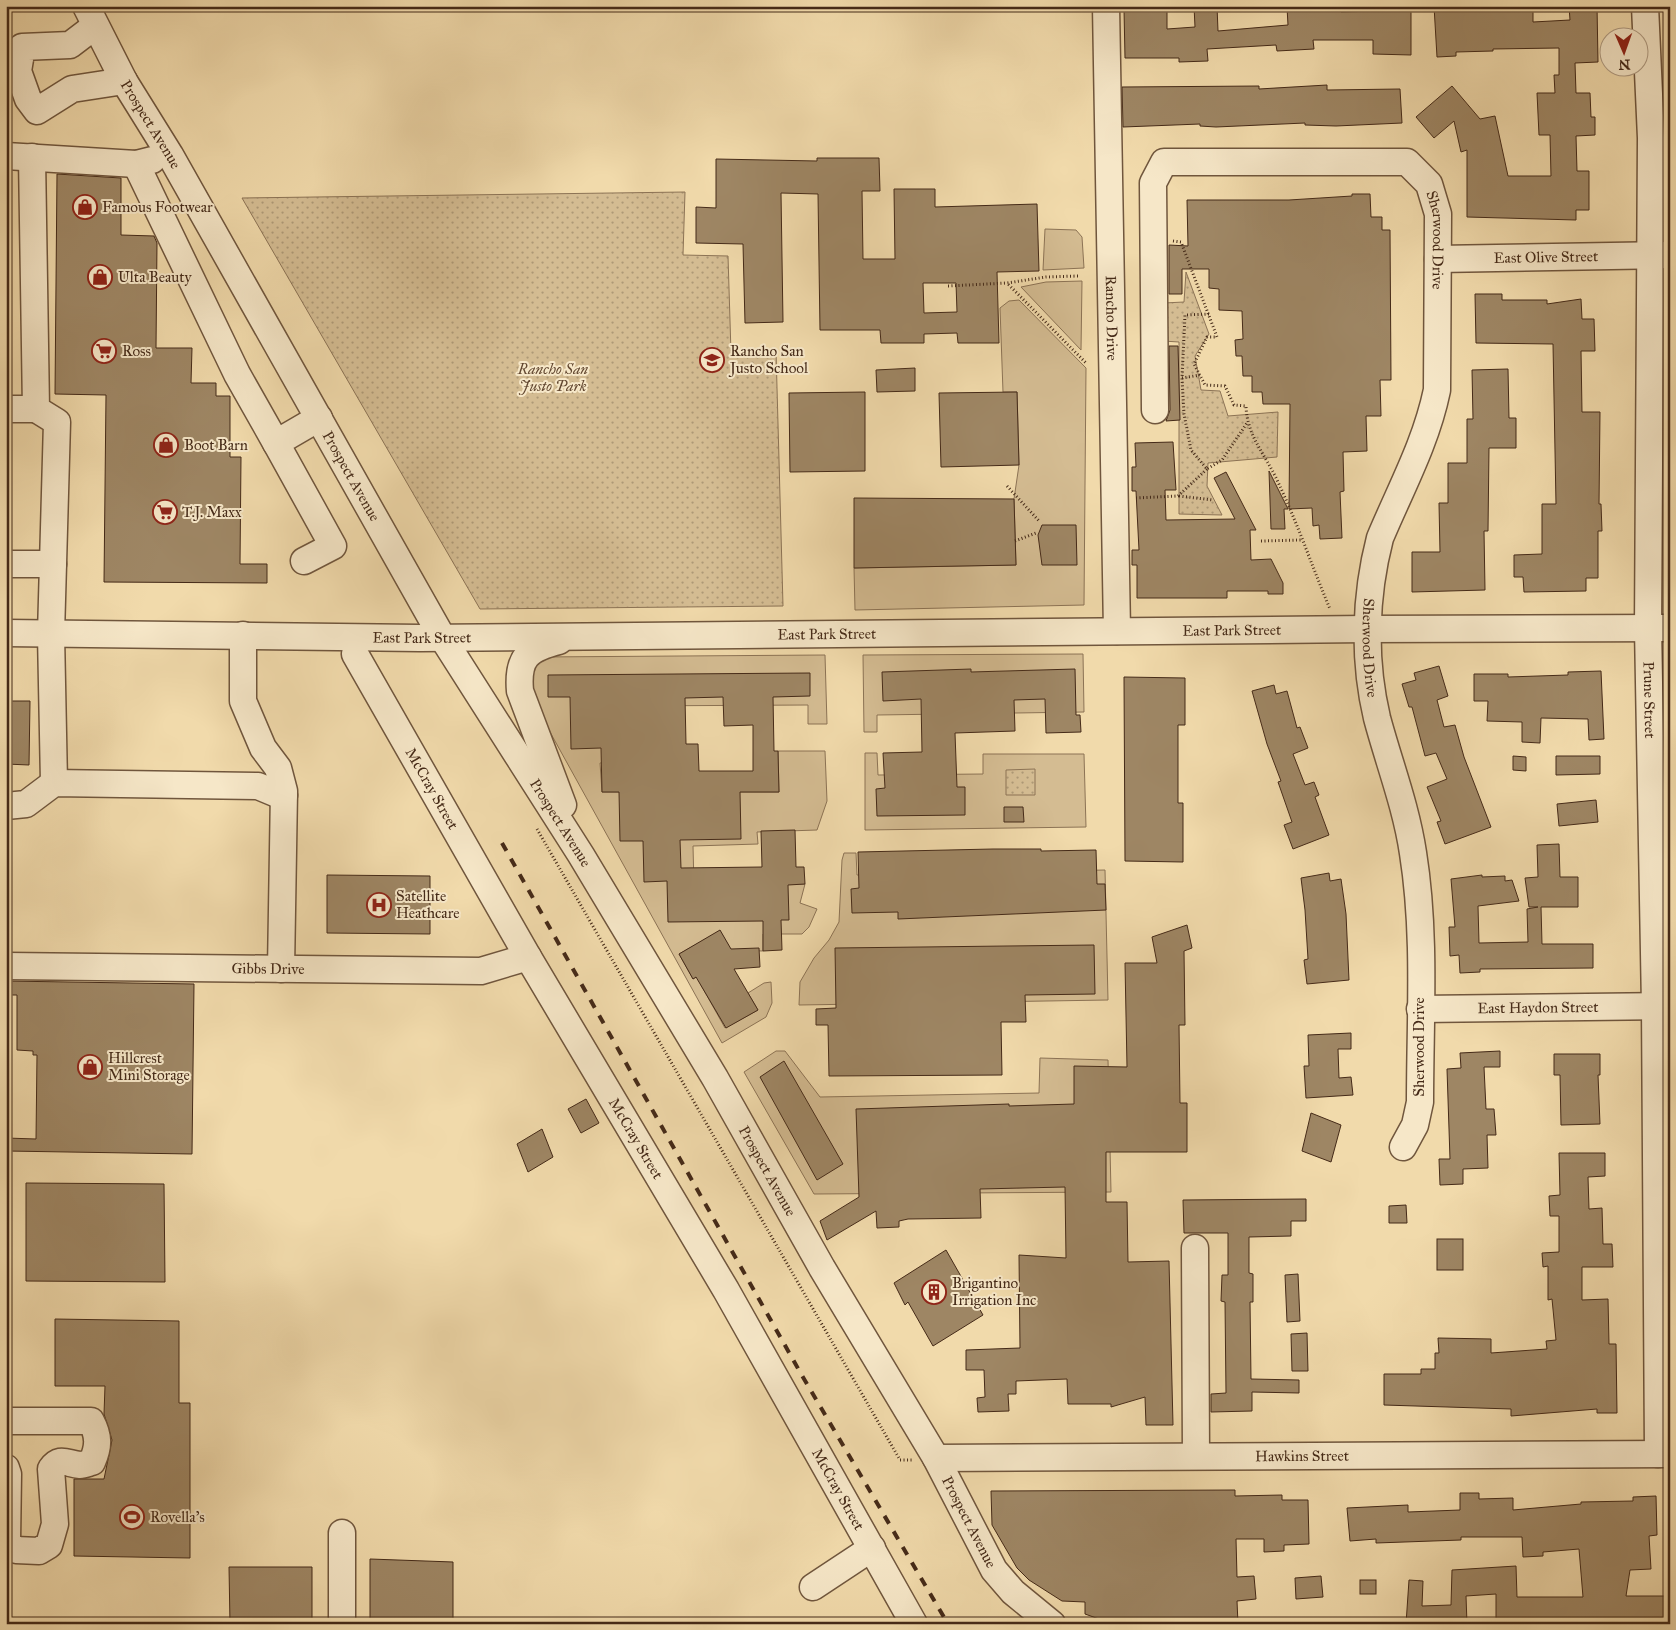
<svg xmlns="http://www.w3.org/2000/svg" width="1676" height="1630" font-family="'IM FELL Great Primer',serif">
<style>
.grass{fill:#d4bc92;stroke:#8c7355}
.park{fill:url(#park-dots);stroke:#8c7355}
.building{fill:#9e8664;stroke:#452a18;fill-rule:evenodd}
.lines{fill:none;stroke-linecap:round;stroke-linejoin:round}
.minor-casing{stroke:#70563d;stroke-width:29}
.path{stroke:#452a18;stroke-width:3;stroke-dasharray:1 2.5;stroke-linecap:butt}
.minor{stroke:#f6e7c8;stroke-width:26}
.rail{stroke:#452a18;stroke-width:4;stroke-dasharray:9 9;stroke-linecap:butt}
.labels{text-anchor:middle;stroke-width:4;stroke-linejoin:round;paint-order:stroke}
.street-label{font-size:15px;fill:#452a18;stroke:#f6e7c8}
.poi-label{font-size:15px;fill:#452a18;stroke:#f6e7c8;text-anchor:start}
.park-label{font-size:15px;font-style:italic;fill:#624730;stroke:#f6e7c8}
</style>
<defs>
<pattern id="park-dots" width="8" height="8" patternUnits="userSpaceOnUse" patternTransform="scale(1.25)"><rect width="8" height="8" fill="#d4bc92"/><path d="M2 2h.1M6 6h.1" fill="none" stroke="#ae9976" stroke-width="1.8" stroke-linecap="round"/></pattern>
</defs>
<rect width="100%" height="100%" fill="#f1daab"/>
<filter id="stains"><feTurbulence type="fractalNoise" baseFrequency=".004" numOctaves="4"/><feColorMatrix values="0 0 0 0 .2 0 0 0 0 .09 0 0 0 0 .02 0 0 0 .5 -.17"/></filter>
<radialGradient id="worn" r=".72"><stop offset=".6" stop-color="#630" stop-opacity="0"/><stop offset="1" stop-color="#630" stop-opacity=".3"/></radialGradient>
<!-- grass -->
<g class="grass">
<path d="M1045,229L1076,230L1082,237L1084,268L1043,270Z"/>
<path d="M1082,281L1081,350L1021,287L1046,282Z"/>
<path d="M1019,300L1086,368L1084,605L855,610L854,568L1016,565L1014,499L1019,465L1017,392H1003L1000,308L1009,301Z"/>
<path d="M1083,654L1084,712L877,715V732H864L863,655Z"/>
<path d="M825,655L827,724H808V705L623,706L624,762L600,763L602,792H779L778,751H825L827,801L817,830L757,832L758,844L693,846L694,886L805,884L800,903L817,909L809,927L802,934H763V951L731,950L720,931L679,954L693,979L732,957L733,967L701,985L725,1028L758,1010L748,993L764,983L771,982L772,1003L766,1017L722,1043L524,685L538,657Z"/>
<path d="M865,753H877L878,775L983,774V754H1084L1086,827L865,830Z"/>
<path d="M844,853H856L857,875L1105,870L1108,1000L799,1005L800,982L814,958L829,940L839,922L842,860Z"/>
<path d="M776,1051H785L820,1097L1039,1093L1040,1058L1108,1060L1111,1192L814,1194L744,1072Z"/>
</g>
<!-- park -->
<g class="park">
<path d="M685,192L683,255L728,256L731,353L776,351L783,606L480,609L242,198Z"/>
<path d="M1186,272L1209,334L1195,356L1201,390L1220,391L1228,416L1278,412L1277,457L1208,463L1207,486L1222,515L1179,514V342L1163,341L1164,303L1184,302Z"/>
<path d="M1035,769V795H1006V770Z"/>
</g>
<!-- building -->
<g class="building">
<path d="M1194,6H1217L1218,31L1288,25L1287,7L1341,6V12L1411,10V55L1373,54V40H1313L1314,49L1277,51L1276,45L1207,49L1208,61L1179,62V58H1125L1124,9H1167V29L1195,27Z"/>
<path d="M1434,6H1533V22L1570,20L1569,6H1597L1598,62L1575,63L1576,93H1590L1591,117H1595V135L1576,136L1577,171H1589V210H1576V220L1467,217V150L1461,152L1454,121L1434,138L1416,117L1452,86L1480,119L1495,116L1508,176H1551L1550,135H1539L1537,93H1555L1554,75H1559V48L1493,49V51L1456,52V56L1437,57Z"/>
<path d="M1327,85V90L1400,89L1402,123L1336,126L1305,125V123L1216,127L1200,126V124L1123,127L1122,87L1259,86V89Z"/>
<path d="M817,158H879L880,191H862L863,259H895L894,189H935V207L1037,204L1039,271L997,272L999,343H958L957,333L924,334V343H881L880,330H820L818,194L781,193L783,322L745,323L743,244L696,243V207L716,208V159L817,161ZM923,283H956L957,312L924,313Z"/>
<path d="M57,174L121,178V235L154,236L157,243L156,348H192L191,383H216V396H230V457H241L240,564H267V583L104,582L106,395L55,394Z"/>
<path d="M1352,194H1370L1371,217H1382V230H1390L1391,380H1380L1381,416H1366L1367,451L1343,452L1344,491L1340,492L1342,538L1320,539L1319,525L1313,526L1312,508L1289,509L1290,404H1263L1262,392H1252V376H1243L1242,356H1236L1235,340L1243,339L1242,311L1219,310V289L1209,288V269H1182V294H1169V245L1188,246L1187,200H1289L1352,196Z"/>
<path d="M1475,294H1502V300H1547V304L1581,299L1582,319H1594L1595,351H1581L1582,412H1600L1599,504H1601L1602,531H1598V578H1586V591L1524,592L1523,577H1514V555L1542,554V504H1556L1553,344L1476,343Z"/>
<path d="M1169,346H1178L1180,420L1166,421L1170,410Z"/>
<path d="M915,368V391L877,392L876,370Z"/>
<path d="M1508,369L1509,418H1516V448H1489L1488,531H1484L1485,590L1412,592V552H1440L1439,503H1448V463H1467V419H1473L1472,370Z"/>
<path d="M865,392V471L790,472L789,393Z"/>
<path d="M1017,392L1019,465L941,467L939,393Z"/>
<path d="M1173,442L1176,490H1165L1166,520L1235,519L1214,478L1226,472L1256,530H1250L1251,560L1271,559L1283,583V594H1268V591H1227V598H1137V565H1132V550H1139L1136,491H1132V467H1136L1135,443Z"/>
<path d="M1269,471L1288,509H1284L1285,529H1271Z"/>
<path d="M854,498L1014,499L1016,565L854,568Z"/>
<path d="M1042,525H1076L1077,565H1042L1038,535Z"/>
<path d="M1439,666L1448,696L1437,700L1444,727L1455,725L1464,757L1491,827L1445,844L1437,822L1441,821L1427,787L1447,779L1436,753L1425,756L1412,707H1409L1402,684L1416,680L1414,673Z"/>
<path d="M971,669V672L1075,669L1076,715H1080L1081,732L1046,733L1045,699L1014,700L1015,731L955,733L957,787H965V815L877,816L876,789L885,788L883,753L922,752L921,699L883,701L882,672Z"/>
<path d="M1601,671L1604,739L1589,740L1588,719L1541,718L1540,743L1522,742V722L1487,721L1488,701H1474V674H1508V677L1568,675V672Z"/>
<path d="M810,673V696L773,697L774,751H778L779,792H740L741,839L680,840L681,868L762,867L761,831L795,830L796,867H804L805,884L788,885L789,920H781L782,950L763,951V921L668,922L667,881L644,882L643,841H620L619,792H602L601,748L571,749L570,697H548V675ZM723,697L724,726L753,725V771H699L698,744H686L685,698Z"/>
<path d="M1124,677L1185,678V725H1178V803H1183V862L1125,861Z"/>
<path d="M1274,685L1276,694L1287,691L1297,728L1300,727L1308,748L1293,754L1305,785L1314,782L1319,795L1315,797L1329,835L1293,849L1284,825L1292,822L1278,782L1281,781L1267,744L1252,691Z"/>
<path d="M6,701H30L29,765L6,764Z"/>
<path d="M1513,756L1526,757V771L1513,770Z"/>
<path d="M1556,756H1600V774L1556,775Z"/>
<path d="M1596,800L1598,822L1559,826L1557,804Z"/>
<path d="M1004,807H1023L1024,822H1004Z"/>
<path d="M1559,844L1560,877H1578V907H1541L1542,944H1593V968L1480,969V972L1460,973L1459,955L1450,956L1449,927H1455L1451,879L1482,875V877L1505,876V881L1512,880L1519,901L1478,906L1479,943L1528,942L1527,909L1538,907H1529L1525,878L1538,877L1537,845Z"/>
<path d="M993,849H1041V851L1096,850L1097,884H1105L1106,910L898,919V912L852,913L851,889L859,888L858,852Z"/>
<path d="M1329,873L1330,881L1341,879L1346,914L1349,980L1307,984L1304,960L1308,959L1305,910L1301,878Z"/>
<path d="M327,875L430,876V934L327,933Z"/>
<path d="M1187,925L1192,948L1184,951L1185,1025H1179L1180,1103H1187V1152H1106V1202H1127L1128,1262L1169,1261L1173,1425H1146L1145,1397L1111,1407V1404H1068L1067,1379L1016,1381V1394H1008L1009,1411L978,1412L977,1398L985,1397L984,1370H966V1350L1020,1348L1019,1255L1066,1258L1065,1187L980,1189L981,1218L908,1219L899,1221V1227L877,1228L876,1211L827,1240L820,1221L859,1197L856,1109L1009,1104V1106L1074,1104V1066L1127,1067L1125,963H1157L1152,937Z"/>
<path d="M720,930L731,949L759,948L760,967L734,969L758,1010L726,1028L696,977L693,979L679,954Z"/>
<path d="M1094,945L1095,994L1025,995L1026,1022H1001L1002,1075L829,1076L828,1025H816V1009L836,1008L835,948Z"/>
<path d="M6,981L194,984L192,1154L6,1151V1138L36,1139L37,1055H33V1051L17,1050V995H6Z"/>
<path d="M1351,1033V1049H1338L1339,1078L1351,1077L1353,1095L1306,1098L1304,1066H1309L1308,1035Z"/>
<path d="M1500,1051V1067H1484L1486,1109H1494L1496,1135H1487L1488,1168L1463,1169V1184L1440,1185L1439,1159H1450L1447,1069L1461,1068L1460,1053Z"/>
<path d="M1554,1054H1600V1075H1598L1600,1124L1561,1125L1560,1075H1554Z"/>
<path d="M784,1061L843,1164L817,1180L760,1077Z"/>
<path d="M586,1099L599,1123L581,1133L568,1109Z"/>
<path d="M1311,1113L1341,1125L1331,1162L1302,1151Z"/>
<path d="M542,1129L553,1157L528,1172L517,1144Z"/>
<path d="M1559,1153H1605V1176L1588,1177L1589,1209L1602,1208L1603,1244H1612L1613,1267H1582V1300L1608,1299L1609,1344H1616L1617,1413H1597V1409L1511,1416V1409L1384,1405V1374H1421V1369H1435V1353H1439L1438,1338L1491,1339V1353L1547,1349L1546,1341L1556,1340L1552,1299L1548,1300V1266L1543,1267L1542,1253L1559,1252V1216H1550L1549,1196L1560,1195Z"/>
<path d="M26,1183L164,1184L165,1282L26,1281Z"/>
<path d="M1306,1199V1221H1291V1236L1249,1237V1273L1253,1274V1302H1250L1251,1379L1299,1380V1393L1252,1392V1411L1211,1412V1394L1226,1393L1225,1302L1221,1301L1222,1275H1228V1233H1184L1183,1200Z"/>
<path d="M1406,1205L1407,1223H1389V1206Z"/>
<rect x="1437" y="1239" width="26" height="31"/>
<path d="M946,1250L983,1315L933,1346L908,1302L905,1305L894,1283Z"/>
<path d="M1298,1274L1300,1321L1287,1322L1285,1275Z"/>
<path d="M55,1319L179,1321V1403H190V1558L74,1556V1479H104L112,1440L104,1414L105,1386H55Z"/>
<path d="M1307,1333L1308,1371H1292L1291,1334Z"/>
<path d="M1235,1490V1496L1282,1495V1500H1308L1309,1544L1284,1545V1551L1264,1552V1539H1236L1237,1577L1254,1576L1256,1599L1237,1601L1238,1624H1113L1085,1614V1602L1062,1601L1029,1580L1017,1568L992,1525L991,1491Z"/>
<path d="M1460,1493H1479V1499L1513,1498V1510L1581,1504V1502L1633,1501V1497L1656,1496L1657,1535L1649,1536L1651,1569L1630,1570L1626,1596H1670V1624H1496V1594L1466,1596L1467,1624H1406L1409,1580L1423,1581L1422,1606L1451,1605L1452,1570L1516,1566L1517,1597H1583L1579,1549L1543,1552V1556L1523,1557L1522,1537H1461V1540L1376,1543V1539L1350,1541L1347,1508L1408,1505V1512L1460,1510Z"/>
<path d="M370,1559L453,1562V1624H370Z"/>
<path d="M229,1567H312V1624H230Z"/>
<path d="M1321,1576L1323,1597L1296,1599L1295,1578Z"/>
<rect x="1360" y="1580" width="16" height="14"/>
</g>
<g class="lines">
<defs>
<g id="minor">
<path id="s1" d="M86,6L124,81L170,155L442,637L581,855L715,1078L822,1268L936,1458L994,1570L1013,1592L1052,1624"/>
<path id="s2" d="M1106,6L1117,631"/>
<path id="s3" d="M1645,6L1651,138L1648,628L1655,1006L1658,1454"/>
<path d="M95,26L70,45L22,47L18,71L28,99L37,111L72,89L124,81"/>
<path d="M6,156L136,164L152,160"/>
<path d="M32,157L36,409L57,422L53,564"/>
<path d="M136,164L237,374L276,443"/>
<path id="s4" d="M1438,259L1669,255"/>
<path d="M6,409H36"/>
<path id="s5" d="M1155,410L1153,183L1164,162H1407L1429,184L1438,214L1437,390C1426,443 1401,488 1380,538C1365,596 1363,659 1377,718C1389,763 1406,806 1413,853C1426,934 1420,1020 1420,1102L1415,1125L1403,1147"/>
<path d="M304,561L333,546L276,443L319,418"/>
<path d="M6,564H53L51,634L54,783"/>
<path id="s6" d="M6,633L420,638L1367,629L1670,628"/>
<path d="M243,635V701L263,748L278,768L284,791L281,969"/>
<path d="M559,641C528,649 517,657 520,691L563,805"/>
<path id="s7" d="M355,654L528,957L726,1290L914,1624"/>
<path d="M6,806L26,804L54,783L258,786L277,794L284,795"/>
<path id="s8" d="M6,966L481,971L528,957"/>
<path id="s9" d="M1420,1009L1670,1006"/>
<path d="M1195,1248L1196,1456"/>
<path d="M6,1421H91C99,1436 99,1446 92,1462C88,1463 84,1465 80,1465C67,1464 60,1456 51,1469L55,1524L49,1545L39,1551L16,1550L7,1542L8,1474L6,1468"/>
<path id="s10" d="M936,1458L1670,1454"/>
<path d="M813,1587L872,1548"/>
<path d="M342,1624V1533"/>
</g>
</defs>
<!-- minor casing -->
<use href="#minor" class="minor-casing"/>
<!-- path -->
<g class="path">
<path d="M1173,241L1181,242L1217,337H1207L1194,364L1205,385L1225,386L1234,405L1246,406C1247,436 1265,454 1277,480C1297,522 1312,566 1330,609"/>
<path d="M1078,276L1046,277L1007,283L1086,363"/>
<path d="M948,286L1007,283"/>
<path d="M1209,314L1185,315L1182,378L1184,414L1191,450L1207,469L1222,460L1247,423"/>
<path d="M1182,378L1200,375"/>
<path d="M1007,486L1040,522"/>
<path d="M1179,496L1213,500"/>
<path d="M1136,498L1178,496L1207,469"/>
<path d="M1015,541L1036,533"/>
<path d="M1261,541L1301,540"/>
<path d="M537,829L900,1460H913"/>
</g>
<!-- minor -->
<use href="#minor" class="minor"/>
<!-- rail -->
<path class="rail" d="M502,843L800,1372L948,1624"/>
</g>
<!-- icons -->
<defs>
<symbol id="shop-ring" viewBox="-11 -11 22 22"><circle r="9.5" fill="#f6e7c8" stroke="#8f2418" stroke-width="1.5"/><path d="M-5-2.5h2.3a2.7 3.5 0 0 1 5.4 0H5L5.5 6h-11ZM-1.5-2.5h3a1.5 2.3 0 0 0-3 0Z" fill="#8f2418"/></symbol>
<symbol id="supermarket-ring" viewBox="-11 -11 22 22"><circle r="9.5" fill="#f6e7c8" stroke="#8f2418" stroke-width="1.5"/><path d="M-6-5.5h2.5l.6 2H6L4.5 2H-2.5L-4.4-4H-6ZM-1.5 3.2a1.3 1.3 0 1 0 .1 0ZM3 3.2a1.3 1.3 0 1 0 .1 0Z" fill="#8f2418"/></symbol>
<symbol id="school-ring" viewBox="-11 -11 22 22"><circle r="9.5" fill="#f6e7c8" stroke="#8f2418" stroke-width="1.5"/><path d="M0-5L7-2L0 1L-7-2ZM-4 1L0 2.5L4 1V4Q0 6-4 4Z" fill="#8f2418"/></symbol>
<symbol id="hospital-ring" viewBox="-11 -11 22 22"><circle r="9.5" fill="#f6e7c8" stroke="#8f2418" stroke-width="1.5"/><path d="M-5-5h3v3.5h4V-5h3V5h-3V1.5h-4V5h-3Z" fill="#8f2418"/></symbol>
<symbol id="building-ring" viewBox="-11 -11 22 22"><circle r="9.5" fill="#f6e7c8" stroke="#8f2418" stroke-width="1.5"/><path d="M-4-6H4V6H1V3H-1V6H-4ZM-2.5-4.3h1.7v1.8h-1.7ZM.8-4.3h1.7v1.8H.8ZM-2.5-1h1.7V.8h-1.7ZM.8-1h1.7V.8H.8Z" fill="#8f2418"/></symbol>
<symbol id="stadium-ring" viewBox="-11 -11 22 22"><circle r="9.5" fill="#f6e7c8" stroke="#8f2418" stroke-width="1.5"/><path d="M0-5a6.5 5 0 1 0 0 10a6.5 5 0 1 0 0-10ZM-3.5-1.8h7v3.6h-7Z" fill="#8f2418"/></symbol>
</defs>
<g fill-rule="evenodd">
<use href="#shop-ring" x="71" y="193" width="28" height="28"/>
<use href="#shop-ring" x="86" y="263" width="28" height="28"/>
<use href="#supermarket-ring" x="90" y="337" width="28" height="28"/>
<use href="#school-ring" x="698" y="346" width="28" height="28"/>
<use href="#shop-ring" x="152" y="431" width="28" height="28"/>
<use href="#supermarket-ring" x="151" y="498" width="28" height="28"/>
<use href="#hospital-ring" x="365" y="891" width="28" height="28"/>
<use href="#shop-ring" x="76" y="1053" width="28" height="28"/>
<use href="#building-ring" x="920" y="1278" width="28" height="28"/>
<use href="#stadium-ring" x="118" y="1503" width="28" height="28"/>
</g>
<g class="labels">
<!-- street labels -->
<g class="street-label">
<text dy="5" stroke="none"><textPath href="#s1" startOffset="135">Prospect Avenue</textPath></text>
<text dy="5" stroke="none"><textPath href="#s5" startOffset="582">Sherwood Drive</textPath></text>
<text dy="5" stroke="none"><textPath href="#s4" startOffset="108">East Olive Street</textPath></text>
<text dy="5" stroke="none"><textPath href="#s2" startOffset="312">Rancho Drive</textPath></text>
<text dy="5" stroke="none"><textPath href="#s1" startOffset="540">Prospect Avenue</textPath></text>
<text dy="5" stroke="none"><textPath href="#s6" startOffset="1226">East Park Street</textPath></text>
<text dy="5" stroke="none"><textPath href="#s6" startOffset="821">East Park Street</textPath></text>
<text dy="5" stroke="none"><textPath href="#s6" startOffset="416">East Park Street</textPath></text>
<text dy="5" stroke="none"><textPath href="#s5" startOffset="1002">Sherwood Drive</textPath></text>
<text dy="5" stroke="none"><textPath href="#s3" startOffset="694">Prune Street</textPath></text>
<text dy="5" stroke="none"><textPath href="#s7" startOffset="155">McCray Street</textPath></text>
<text dy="5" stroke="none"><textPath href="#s1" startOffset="945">Prospect Avenue</textPath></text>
<text dy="5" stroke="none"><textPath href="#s8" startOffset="262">Gibbs Drive</textPath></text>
<text dy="5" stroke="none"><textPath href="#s9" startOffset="118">East Haydon Street</textPath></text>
<text transform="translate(1419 1047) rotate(-90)" y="5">Sherwood Drive</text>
<text dy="5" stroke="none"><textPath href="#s7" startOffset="560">McCray Street</textPath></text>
<text dy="5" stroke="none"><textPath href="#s1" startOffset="1350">Prospect Avenue</textPath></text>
<text dy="5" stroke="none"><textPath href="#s10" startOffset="366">Hawkins Street</textPath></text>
<text dy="5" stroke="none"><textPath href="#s7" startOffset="965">McCray Street</textPath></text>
<text dy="5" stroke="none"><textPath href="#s1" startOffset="1755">Prospect Avenue</textPath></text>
</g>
<!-- poi labels -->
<g class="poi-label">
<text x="102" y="212">Famous Footwear</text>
<text x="118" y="282">Ulta Beauty</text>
<text x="122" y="356">Ross</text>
<text x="730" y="356">Rancho San<tspan x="730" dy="17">Justo School</tspan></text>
<text x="184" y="450">Boot Barn</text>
<text x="182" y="517">T.J. Maxx</text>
<text x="396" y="901">Satellite<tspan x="396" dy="17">Heathcare</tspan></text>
<text x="108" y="1063">Hillcrest<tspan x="108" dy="17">Mini Storage</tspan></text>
<text x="952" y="1288">Brigantino<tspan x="952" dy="17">Irrigation Inc</tspan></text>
<text x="150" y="1522">Rovella's</text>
</g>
<!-- park labels -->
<g class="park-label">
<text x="553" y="374">Rancho San<tspan x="553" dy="17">Justo Park</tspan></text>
</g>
</g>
<!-- margin -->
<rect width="1676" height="1630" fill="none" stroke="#f1daab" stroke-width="25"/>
<rect x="8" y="8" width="1661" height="1615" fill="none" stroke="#452a18" stroke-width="2.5"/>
<rect x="12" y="12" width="1651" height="1605" fill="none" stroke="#452a18"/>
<!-- north arrow -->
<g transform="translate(1624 52) rotate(178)"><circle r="24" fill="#f6e7c8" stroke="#af9b82"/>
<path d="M0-4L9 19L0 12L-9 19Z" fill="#8f2418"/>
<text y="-8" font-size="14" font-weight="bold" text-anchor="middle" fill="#452a18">N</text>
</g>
<rect width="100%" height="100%" filter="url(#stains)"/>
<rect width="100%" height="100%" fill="url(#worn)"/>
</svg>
